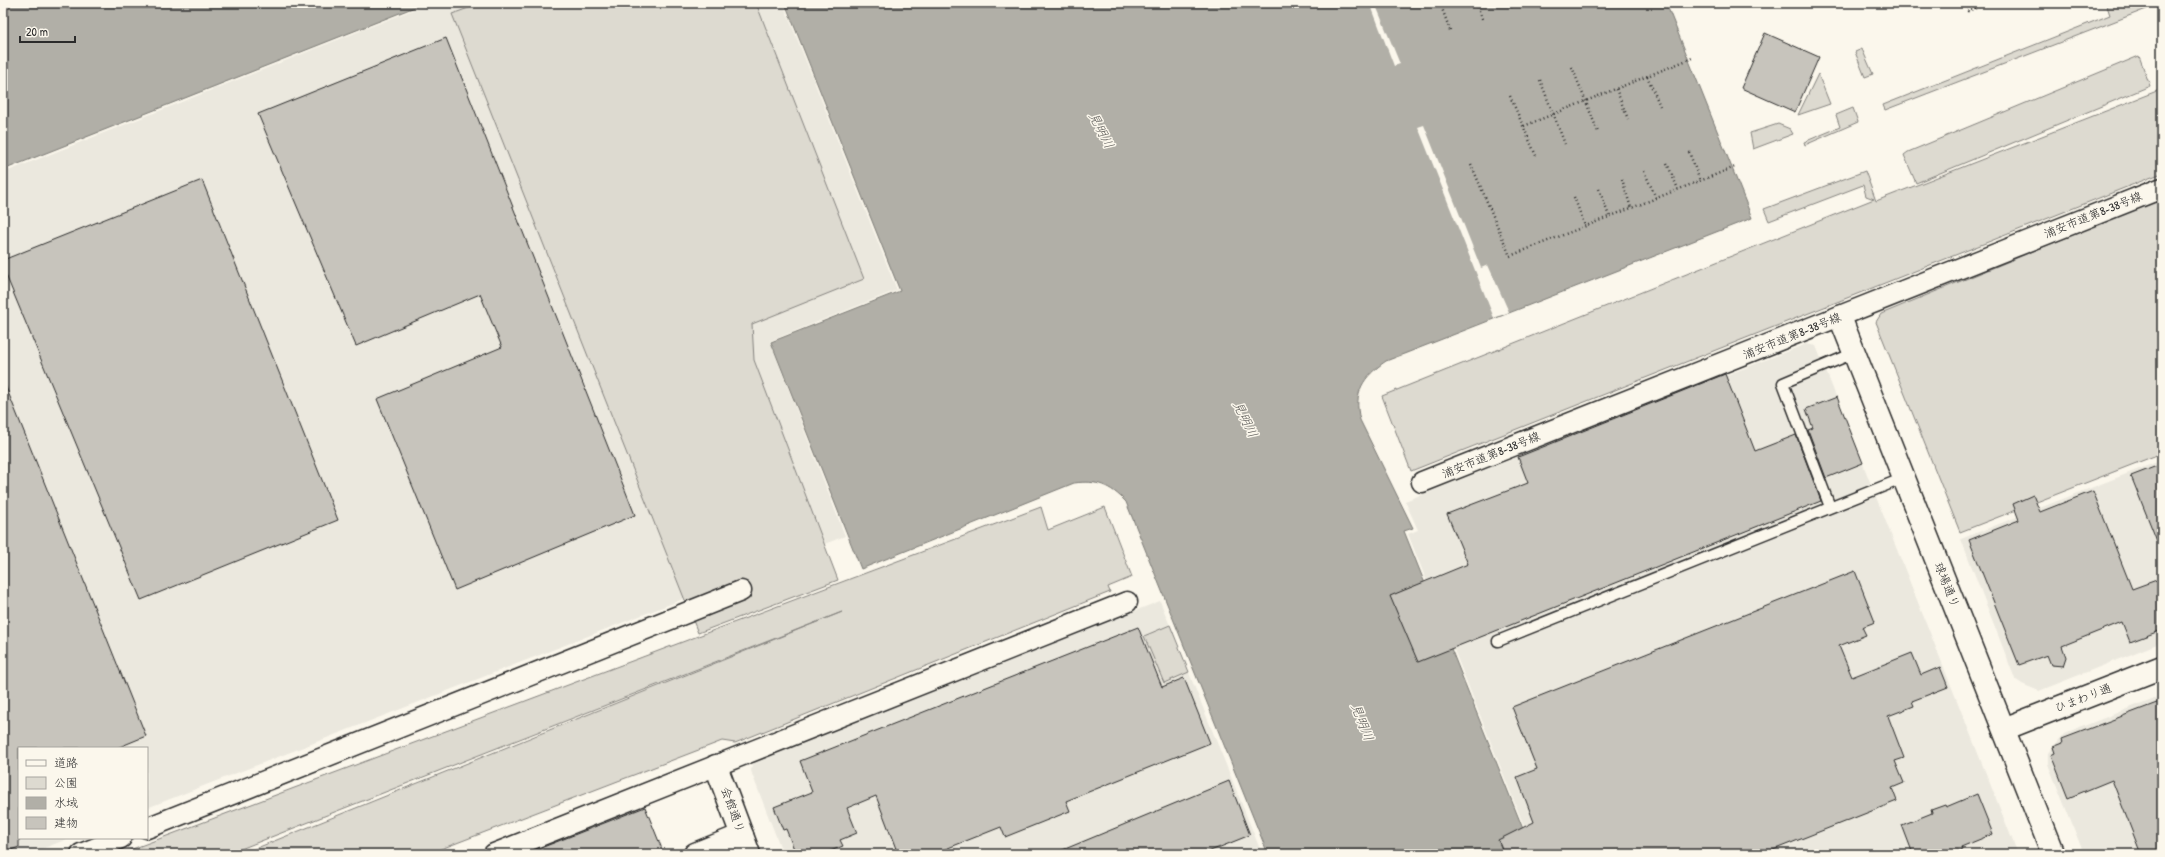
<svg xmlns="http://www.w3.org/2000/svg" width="2165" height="857" font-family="'Patrick Hand','Klee One',sans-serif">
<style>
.built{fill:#ebe8de}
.green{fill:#dddad0;stroke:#84827e}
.water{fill:#b1afa7;stroke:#7b7a75}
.pier{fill:#fbf7ec}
.building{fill:#c7c4bc;stroke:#2b2b2b}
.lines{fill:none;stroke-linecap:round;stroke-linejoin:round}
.lane-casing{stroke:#2b2b2b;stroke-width:13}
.street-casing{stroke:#2b2b2b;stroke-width:23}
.secondary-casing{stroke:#2b2b2b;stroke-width:25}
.path{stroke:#2b2b2b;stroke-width:2.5;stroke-dasharray:1 3;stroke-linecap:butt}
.lane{stroke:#fbf7ec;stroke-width:10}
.street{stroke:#fbf7ec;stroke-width:20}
.secondary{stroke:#fbf7ec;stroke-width:22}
.labels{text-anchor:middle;stroke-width:3;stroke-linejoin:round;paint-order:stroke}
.street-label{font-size:12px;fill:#2b2b2b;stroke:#fbf7ec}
.water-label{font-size:13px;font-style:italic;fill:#5a5956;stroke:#fbf7ec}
</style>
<rect width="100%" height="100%" fill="#fbf7ec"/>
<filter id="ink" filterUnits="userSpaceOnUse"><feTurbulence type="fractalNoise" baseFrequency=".025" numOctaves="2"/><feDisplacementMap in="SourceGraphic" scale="8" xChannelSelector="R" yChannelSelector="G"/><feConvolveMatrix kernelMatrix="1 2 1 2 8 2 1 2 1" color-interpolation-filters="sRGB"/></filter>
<g filter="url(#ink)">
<!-- built -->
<g class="built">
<path d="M430,3H783L897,290L770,341L845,536L147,808V748H19V838H70L29,854H3V173Z"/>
<path d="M1806,344L1816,346L2018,854H1535L1408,534L1418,530L1405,501Z"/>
<path d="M2162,460V642L2039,691L2022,684L2015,679L1961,539Z"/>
<path d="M1160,601L1262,854H783L752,774L751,770L754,762Z"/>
<path d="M2162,695V854H2084L2048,764V753L2064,734Z"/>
</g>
<!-- green -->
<g class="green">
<path d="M482,3H756L864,279L752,324L754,360L838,580L698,633L452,14Z"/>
<path d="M2106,3H2162L1885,110L1883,105L2110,15Z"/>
<path d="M1862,49L1873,74L1865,77L1855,52Z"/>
<path d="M2139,56L2150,86L1916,183L1904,155L1908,152Z"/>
<path d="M1818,74L1830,104L1798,115Z"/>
<path d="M2162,89V173L1411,471L1382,396L1874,199L1866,196L1863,185L1769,221L1764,209L1865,171L1876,201Z"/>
<path d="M1853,108L1858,122L1805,145L1804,142L1840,127L1836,115Z"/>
<path d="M1778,124L1790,129L1793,134L1753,149L1750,133Z"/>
<path d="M2162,198V453L1960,532L1876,322L1881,314Z"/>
<path d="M1041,507L1048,530L1105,507L1132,577L1108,587L1110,592L735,743L722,741L428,854H242L842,612L228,854H119Z"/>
<path d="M1170,625L1189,672L1164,683L1144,636Z"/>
</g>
<!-- water -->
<g class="water">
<path d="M3,3H425L3,170Z"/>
<path d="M785,3H1666L1752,218L1386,361C1363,377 1353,392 1360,420L1413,528L1404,531L1533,854H1268L1126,502C1110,485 1097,480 1074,483L861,569L771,342L900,291Z"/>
</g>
<!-- pier -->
<g class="pier">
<path d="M1370,3H1375L1400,64L1394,66Z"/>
<path d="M1424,125L1481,268L1488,265L1509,312L1494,318L1418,127Z"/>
</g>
<!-- building -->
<g class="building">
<path d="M1765,33L1819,57L1795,112L1741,88Z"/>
<path d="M446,38L635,515L455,590L377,399L502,347L480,294L356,346L258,114Z"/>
<path d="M202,180L338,520L141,600L3,268V260Z"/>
<path d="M1725,374L1755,451L1796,435L1821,501L1418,662L1390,596L1468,564L1447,514L1528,483L1518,457Z"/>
<path d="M4,382L146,736L117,748H19V847L3,853Z"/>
<path d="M1837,397L1863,463L1826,478L1808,430L1813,428L1806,409Z"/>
<path d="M2162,464V550L2161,551L2131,476Z"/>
<path d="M2093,491L2132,589L2162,578V630L2130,642L2122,622L2062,646L2066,657L2063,666L2051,665L2047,655L2019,665L1969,540L2019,520L2013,504L2033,495L2040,512Z"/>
<path d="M1855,571L1875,622L1862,627L1866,635L1839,646L1852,677L1912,653L1921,675L1940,667L1948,687L1912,701L1914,706L1888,716L1904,758L1895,761L1904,783L1892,788L1897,801L1763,854H1504L1498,840L1534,822L1517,777L1537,769L1512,707Z"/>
<path d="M1138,627L1162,687L1184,678L1210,743L1066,801L1070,811L1005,837L1001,827L933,854H898L876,796L847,808L857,833L840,840L843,846L823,854H796L786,829L783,830L774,807L812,792L800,761Z"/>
<path d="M2162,701V854H2141L2112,780L2068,798L2051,755L2055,753L2053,747L2063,743L2062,739Z"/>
<path d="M1229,781L1250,835L1203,854H1053Z"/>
<path d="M1977,794L1993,834L1961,847L1962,850L1950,854H1913L1902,825L1932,813L1931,810L1945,805L1946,807Z"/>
<path d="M645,807L664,854H528V853Z"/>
</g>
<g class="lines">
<defs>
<g id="lane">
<path d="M1830,507L1783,383L1854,353"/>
<path d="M1498,641L1904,478"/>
</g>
<g id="street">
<path d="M1422,482L2162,188"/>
<path d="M147,828L741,591"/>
<path d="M81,854L121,838"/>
<path d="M494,854L1127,602"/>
</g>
<g id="secondary">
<path d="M1840,317L2053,854"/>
<path d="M2004,729L2162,667"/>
<path d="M716,766L749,854"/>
<path d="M695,854L742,835"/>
</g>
</defs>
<!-- lane casing -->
<use href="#lane" class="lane-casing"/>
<!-- street casing -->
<use href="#street" class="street-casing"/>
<!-- secondary casing -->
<use href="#secondary" class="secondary-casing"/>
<!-- path -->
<g class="path">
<path d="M1440,3L1451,33"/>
<path d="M1476,3L1483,21"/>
<path d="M1510,3L1512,8"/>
<path d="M1965,3L1968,11L1989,3"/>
<path d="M1572,67L1598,132"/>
<path d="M1647,76L1660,106"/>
<path d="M1540,80L1565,144"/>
<path d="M1616,89L1628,119"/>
<path d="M1510,96L1537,158"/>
<path d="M1524,126L1692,58"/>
<path d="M1689,152L1700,181"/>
<path d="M1667,163L1678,189"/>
<path d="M1471,164L1510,256L1735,167"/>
<path d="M1644,171L1656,198"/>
<path d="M1622,179L1631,208"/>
<path d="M1599,189L1609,216"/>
<path d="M1574,197L1585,226"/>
</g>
<!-- lane -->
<use href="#lane" class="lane"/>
<!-- street -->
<use href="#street" class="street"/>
<!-- secondary -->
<use href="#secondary" class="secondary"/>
</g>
</g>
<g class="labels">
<!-- street labels -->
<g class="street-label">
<text transform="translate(2093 215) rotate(-22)" y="4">浦安市道第8-38号線</text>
<text transform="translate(1792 336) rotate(-22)" y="4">浦安市道第8-38号線</text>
<text transform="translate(1491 455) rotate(-22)" y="4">浦安市道第8-38号線</text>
<text transform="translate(1947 585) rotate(68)" y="4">球場通り</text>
<text transform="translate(2083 698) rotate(-21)" y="4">ひまわり通</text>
<text transform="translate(733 810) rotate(70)" y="4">会館通り</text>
</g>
<!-- water labels -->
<g class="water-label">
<text transform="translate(1102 130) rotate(63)" y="5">見明川</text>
<text transform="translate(1246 419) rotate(64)" y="5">見明川</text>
<text transform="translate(1363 722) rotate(69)" y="5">見明川</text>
</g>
</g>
<!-- margin -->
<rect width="2165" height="857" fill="none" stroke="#fbf7ec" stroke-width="16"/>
<rect x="8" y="8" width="2149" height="841" fill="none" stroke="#2b2b2b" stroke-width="1.5" filter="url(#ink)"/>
<!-- legend -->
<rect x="18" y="747" width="130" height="92" fill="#fbf7ec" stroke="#a8a59f"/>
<rect x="26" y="760" width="20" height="6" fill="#fbf7ec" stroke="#a8a59f"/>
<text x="54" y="767" font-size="12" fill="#2b2b2b">道路</text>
<rect x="26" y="777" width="20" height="12" fill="#dddad0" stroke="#a8a59f"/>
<text x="54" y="787" font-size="12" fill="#2b2b2b">公園</text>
<rect x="26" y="797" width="20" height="12" fill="#b1afa7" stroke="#a8a59f"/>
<text x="54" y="807" font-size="12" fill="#2b2b2b">水域</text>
<rect x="26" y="817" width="20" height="12" fill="#c7c4bc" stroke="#a8a59f"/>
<text x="54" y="827" font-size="12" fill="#2b2b2b">建物</text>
<!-- scale -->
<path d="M20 36v6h55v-6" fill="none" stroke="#2b2b2b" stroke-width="2"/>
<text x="26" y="36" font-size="12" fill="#2b2b2b" stroke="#fbf7ec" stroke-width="3" paint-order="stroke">20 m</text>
</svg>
